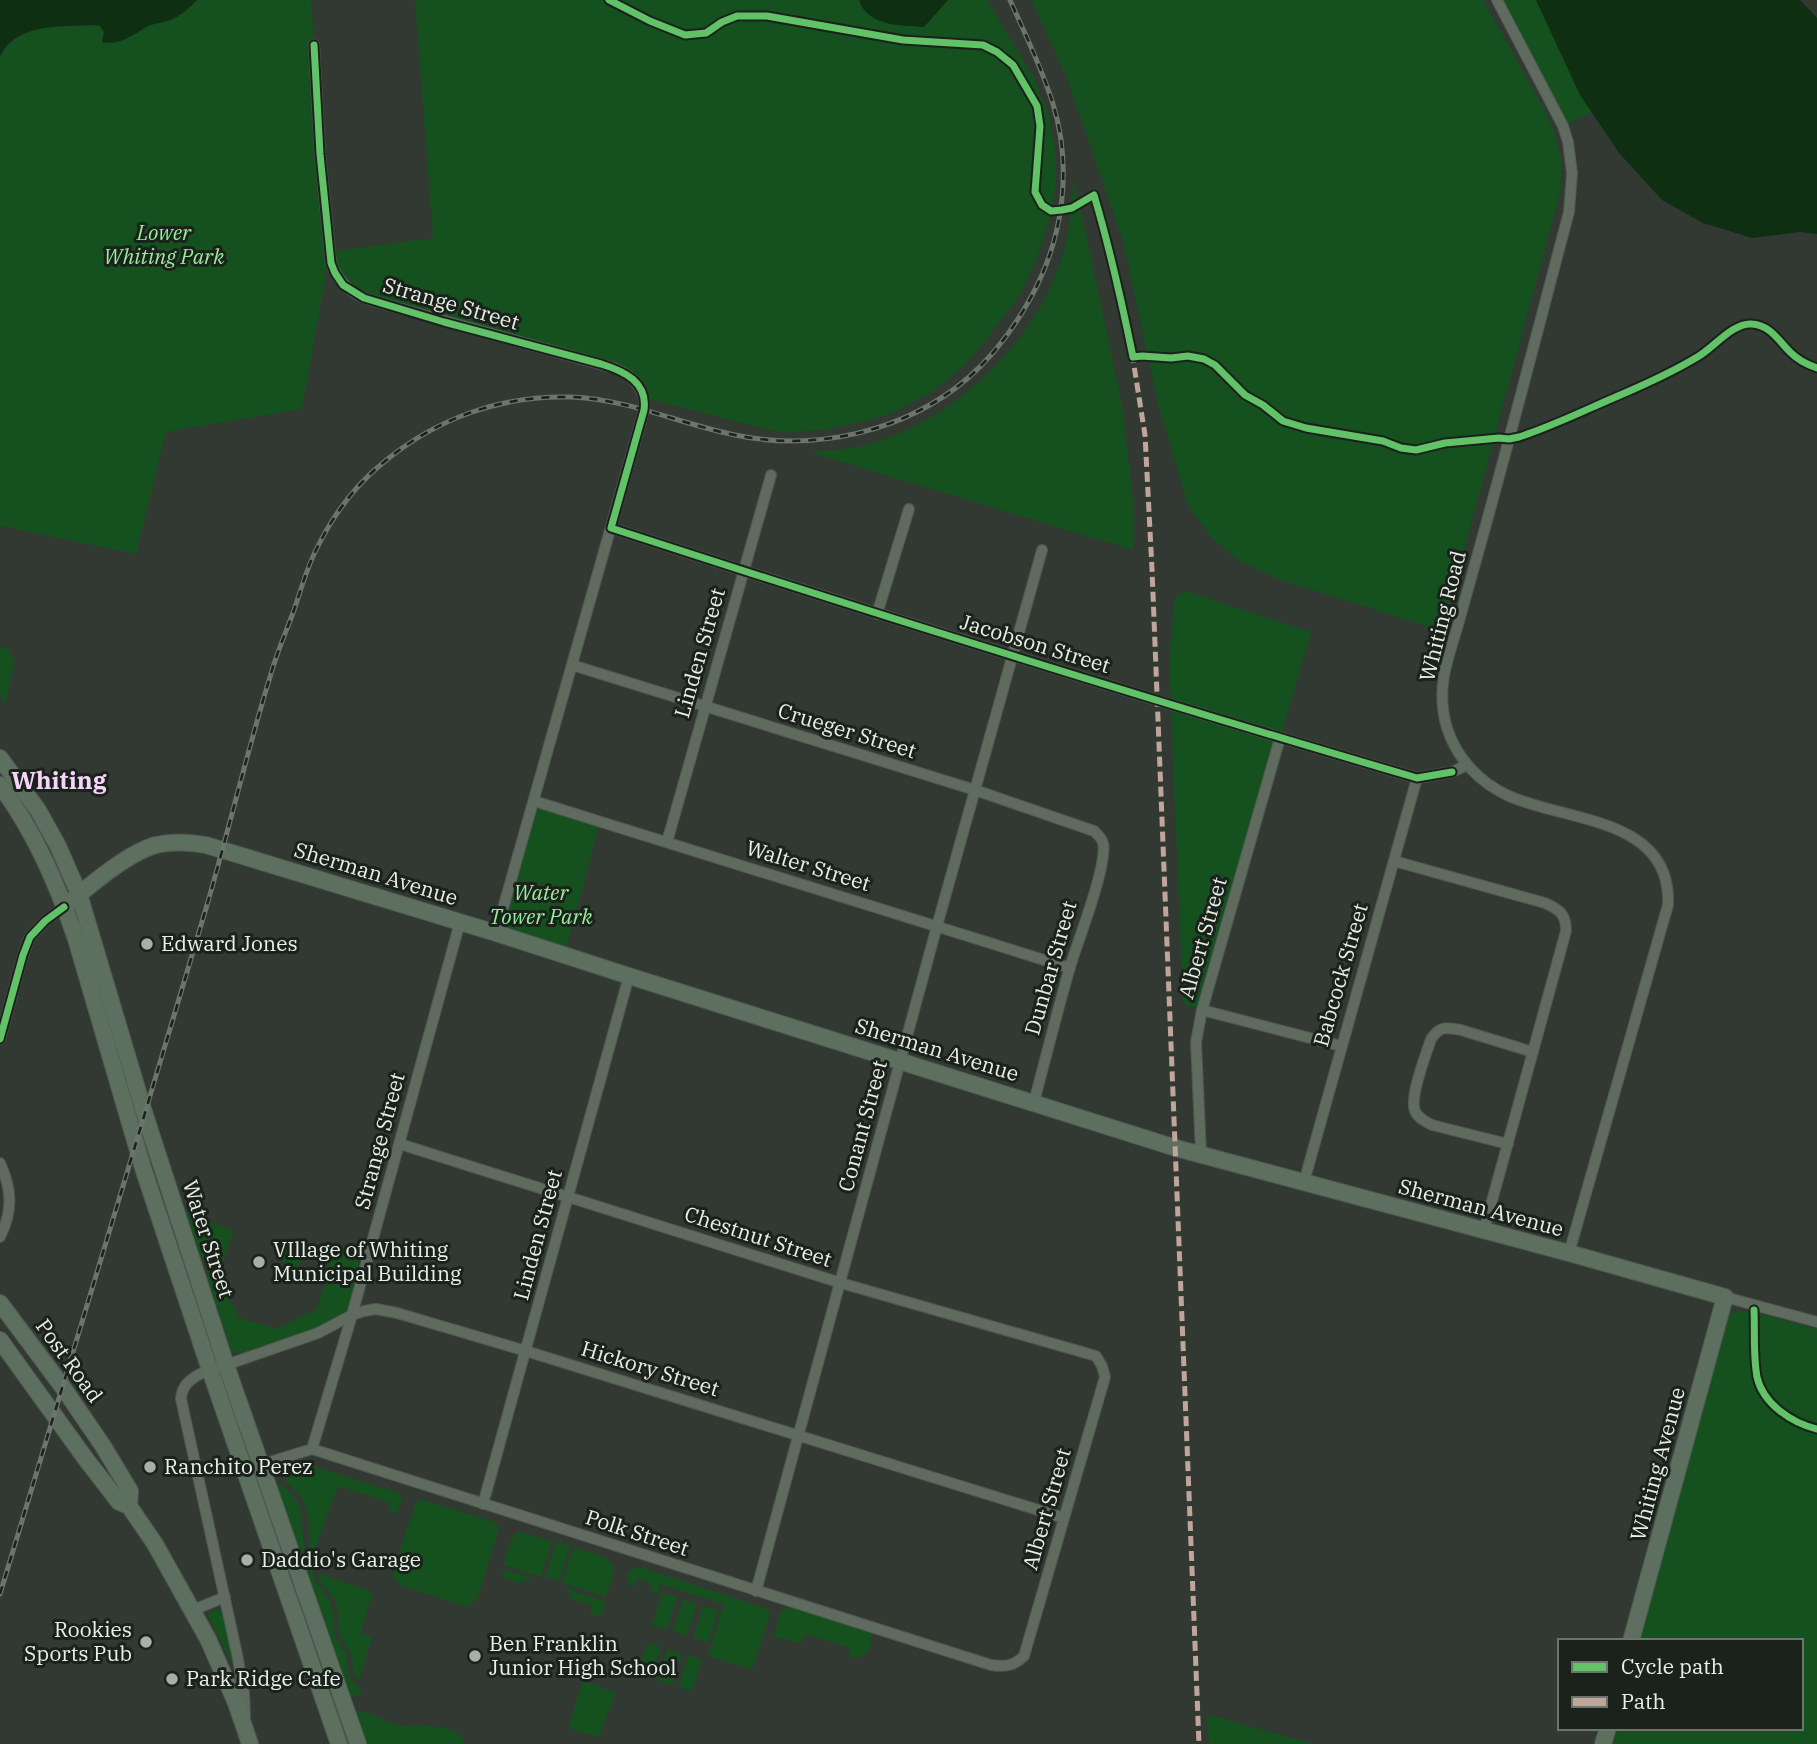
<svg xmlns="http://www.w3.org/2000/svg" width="1817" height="1744" font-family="'IBM Plex Serif',serif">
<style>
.green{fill:#14511e}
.water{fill:#0f2f12}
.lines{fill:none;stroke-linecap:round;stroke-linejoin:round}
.street-casing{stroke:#505550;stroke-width:12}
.secondary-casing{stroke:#505550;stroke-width:18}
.street{stroke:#5e6b5e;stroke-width:10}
.secondary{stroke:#5d6f5e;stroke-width:16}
.rail-casing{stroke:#6b756c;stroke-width:5}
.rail{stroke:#1b211b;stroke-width:2.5;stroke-dasharray:8;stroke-linecap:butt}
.quiet{stroke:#c0a59a;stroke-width:5;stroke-dasharray:10 5;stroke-linecap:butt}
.cycleway-casing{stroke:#1b211b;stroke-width:11}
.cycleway{stroke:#61c268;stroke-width:7}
.poi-dot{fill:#a8afa8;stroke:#1b211b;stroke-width:2.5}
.labels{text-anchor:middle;stroke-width:6;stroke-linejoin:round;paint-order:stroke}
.park-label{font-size:21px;font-style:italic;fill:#96ef9b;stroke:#1b211b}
.street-label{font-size:21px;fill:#e7efe7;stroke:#1b211b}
.poi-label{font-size:21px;fill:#e7efe7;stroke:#1b211b;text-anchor:start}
.quarter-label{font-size:24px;font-weight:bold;fill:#f7d5f9;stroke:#1b211b}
</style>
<rect width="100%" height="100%" fill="#323932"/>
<!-- green -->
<g class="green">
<path d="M197,0H311L330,252L433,238L415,0H859L862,9L924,27L948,0H987L1034,78L1049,116L1056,155V185L1049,223L1034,265L1021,293L985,341L965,365L933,391L888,415L829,429L782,433L645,398L630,376L364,298L330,264L327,269L302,409L166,432L136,554L0,526V57C8,38 35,28 56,26C62,26 67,27 73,27C82,26 91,24 101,26L104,32L102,42L156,23L169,21L183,14Z"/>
<path d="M1031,0H1483L1544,109L1555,134L1562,164L1560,193L1442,631L1281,580L1238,560L1212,538L1188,505L1158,403L1123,241L1067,78Z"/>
<path d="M1497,0H1536L1580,95L1592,112L1563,126Z"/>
<path d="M1074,178L1122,405L1133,498V550L809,452C826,450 845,450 862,446C950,424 1031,348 1060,263C1070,236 1071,207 1074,178Z"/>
<path d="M1186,591L1311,632L1202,1010L1183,1004L1169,658L1175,597Z"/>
<path d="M0,647L7,648L14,659L6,705L0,694Z"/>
<path d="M534,801L600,822L564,956L496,933Z"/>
<path d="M192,1210H203L201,1220L233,1230L224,1260H201L186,1212Z"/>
<path d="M272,1242L303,1251L298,1269L285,1265Z"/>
<path d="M328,1250C341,1252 359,1254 361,1269C358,1281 353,1306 345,1314C333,1325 248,1355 232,1353L206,1274L216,1272L228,1277L231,1282L223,1287L239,1318L277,1329L317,1309L330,1265L322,1261L324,1253Z"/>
<path d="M1741,1311H1750L1817,1329V1744H1608L1612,1728H1801V1641H1637L1724,1323L1730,1314Z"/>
<path d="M312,1466L399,1493L402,1499L397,1513L388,1512L390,1503L338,1486L312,1557C306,1540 313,1519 304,1502C299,1493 292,1487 285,1481C292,1470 298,1466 312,1466Z"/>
<path d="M274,1480L292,1494L300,1506L304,1546L314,1576L317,1584L330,1601L332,1606L335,1636L346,1654L348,1676L364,1693L351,1697L347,1695Z"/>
<path d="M420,1500H423L495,1522L499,1528L478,1597L472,1604L465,1606L401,1586L394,1579L393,1571L415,1506Z"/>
<path d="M518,1532H522L552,1541L541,1577L504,1565C507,1554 508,1539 518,1532Z"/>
<path d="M556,1542L570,1546L559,1581L545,1577Z"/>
<path d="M574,1547C584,1551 613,1556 614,1569C614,1577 608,1589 605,1597L562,1583Z"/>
<path d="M639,1567L768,1609L770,1610L769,1617L753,1667L750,1669L708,1656L724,1604L660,1584L657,1594L650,1592L652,1584L637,1578L634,1587L629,1585C625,1578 627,1573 633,1568Z"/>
<path d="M504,1569L531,1578L530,1581L523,1579L521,1584L502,1577Z"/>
<path d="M318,1573L373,1592L360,1633L372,1637L359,1680L353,1674L352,1655L339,1634L337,1606L332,1595L322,1585Z"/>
<path d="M566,1589L606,1602L600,1617L590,1614L592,1605L570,1599L571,1594L565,1592Z"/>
<path d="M662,1593L677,1597L667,1630L652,1625Z"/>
<path d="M683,1599L697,1604L687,1636L673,1632Z"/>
<path d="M703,1606L718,1610L708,1643L693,1638Z"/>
<path d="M791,1607L872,1633C872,1647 867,1660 850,1657V1648L805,1634L802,1642L800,1643L775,1637L774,1634L780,1613L785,1608Z"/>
<path d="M219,1609L223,1610L234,1662L232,1663L208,1616L211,1611Z"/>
<path d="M647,1643L661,1647L651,1679L637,1675Z"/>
<path d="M667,1649L682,1654L672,1685L658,1681Z"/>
<path d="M688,1655L702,1660L692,1691L678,1687Z"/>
<path d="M583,1680L616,1693L599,1736L597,1737L568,1728Z"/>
<path d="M358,1711C370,1712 382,1720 394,1724C415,1730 456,1718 465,1744H367L357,1715L358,1714Z"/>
<path d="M1207,1714L1313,1744H1209Z"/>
</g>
<!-- water -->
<g class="water">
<path d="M0,0H197C189,8 181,16 170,20C163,23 156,23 148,26C132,35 121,46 102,42L104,32L100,26L94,25C63,27 15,22 0,57Z"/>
<path d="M859,0H948L924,27C901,25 868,27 859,0Z"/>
<path d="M1536,0H1800L1817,18V234L1800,232L1752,238L1703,223L1662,200L1619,153L1580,95Z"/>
</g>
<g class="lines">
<defs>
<g id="street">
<path d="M1497,0L1563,126L1568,142L1572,173L1569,212C1541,317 1514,423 1485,528C1476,561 1467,593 1458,625C1453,642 1447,659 1444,676C1441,693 1442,711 1447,728C1457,759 1480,783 1509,796C1567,822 1672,817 1668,905L1569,1253"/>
<path d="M314,45L320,154L331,263C338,282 351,294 370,300L614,368C632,375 647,389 644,410L496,933"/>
<path d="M611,528C879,615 1147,699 1417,778L1452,772L1467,765"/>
<path d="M877,614L909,509"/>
<path d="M572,665L975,790L1094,831C1097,834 1102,838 1103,843C1108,865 1077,943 1070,967C1057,1012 1046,1057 1034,1102"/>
<path d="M534,801L1070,968"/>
<path d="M667,842L771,475"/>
<path d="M1394,861L1545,903C1560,910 1566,914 1566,931L1484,1230"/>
<path d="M1202,1010L1341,1046"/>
<path d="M0,1039L23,955L30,937L45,921L64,907"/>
<path d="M1508,1144L1432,1125C1426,1122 1418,1118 1415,1111C1409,1097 1426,1055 1431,1039C1440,1026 1446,1027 1461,1030L1533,1052"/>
<path d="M1201,1154L1196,1042L1202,1010L1280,738"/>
<path d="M0,1163C12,1189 13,1211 0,1237"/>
<path d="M1304,1182L1417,778"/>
<path d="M1725,1297L1817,1322"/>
<path d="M312,1449L352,1315L460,922"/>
<path d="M257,1466L312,1449L991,1665C1005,1667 1014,1666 1024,1656L1105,1377L1102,1366L1096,1356L841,1283L400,1144"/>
<path d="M483,1504L629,976"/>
<path d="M756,1591L937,926L1042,550"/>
<path d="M193,1610L225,1597"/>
<path d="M245,1716L244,1693L237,1654L181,1399C182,1386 189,1380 200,1374L318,1333L352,1315L364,1311L376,1309L397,1313L526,1351L1064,1518"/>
</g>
<g id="secondary">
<path d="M0,758L38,810L58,846L79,894L144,1112L226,1365L358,1744"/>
<path d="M0,785C35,832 57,884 76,939L143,1168L210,1370L339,1744"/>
<path d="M64,907C88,887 127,853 156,845C173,841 189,842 206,845L496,933L629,976L1176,1148L1569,1253L1725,1297L1631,1641"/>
<path d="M0,1303L62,1386L103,1446L130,1491L129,1506"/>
<path d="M0,1340L85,1458L119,1502L129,1506L155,1544L208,1639L236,1703L250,1744"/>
<path d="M1603,1744L1608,1728"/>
</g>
</defs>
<!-- street casing -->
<use href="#street" class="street-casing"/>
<!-- secondary casing -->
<use href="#secondary" class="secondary-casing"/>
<!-- street -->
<use href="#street" class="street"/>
<!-- secondary -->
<use href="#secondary" class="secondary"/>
<defs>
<path id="rail" d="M0,1594C69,1364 139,1135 207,905C229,829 247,752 270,677C276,655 285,634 293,613C300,593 306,570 316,550C332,517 355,485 384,462C437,418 502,395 571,397C628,399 680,424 735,435C815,452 905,432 968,378C993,356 1014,328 1030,299C1063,240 1073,169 1053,104C1042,68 1025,34 1010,0"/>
</defs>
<!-- rail casing -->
<use href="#rail" class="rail-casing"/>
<!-- rail -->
<use href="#rail" class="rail"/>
<!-- quiet -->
<path class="quiet" d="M1132,353L1145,435L1152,569L1199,1744"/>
<defs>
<g id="cycleway">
<path d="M609,0L650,21L685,35L706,33L722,22L737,16H767L903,40L983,45L997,52L1013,65L1037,106L1040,126L1035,192L1042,205L1051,211L1062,210L1072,208L1094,195C1110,249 1122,303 1133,357L1142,356L1171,358L1188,356L1204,359L1215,365L1245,395L1263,405L1283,421L1306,428L1383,441L1401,448L1416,450L1445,443L1499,438L1509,439L1519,437C1553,426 1585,410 1618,396C1646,384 1673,372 1699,356C1715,346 1734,322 1752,324C1770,325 1779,341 1790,352C1797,359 1808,365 1817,368"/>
<path d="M314,45L320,154L331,263L335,273L343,285L364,298L444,322L601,364C624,371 648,382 644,410L611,528C879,615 1147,699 1417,778L1452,772"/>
<path d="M0,1039L23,955L30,937L45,921L64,907"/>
<path d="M1754,1310C1755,1332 1753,1355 1757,1377C1763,1404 1792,1423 1817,1429"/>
</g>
</defs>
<!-- cycleway casing -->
<use href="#cycleway" class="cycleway-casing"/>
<!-- cycleway -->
<use href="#cycleway" class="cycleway"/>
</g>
<!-- markers -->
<g class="poi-dot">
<circle cx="147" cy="944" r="7"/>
<circle cx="259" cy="1262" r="7"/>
<circle cx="150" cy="1467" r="7"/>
<circle cx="247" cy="1560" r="7"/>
<circle cx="146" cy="1642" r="7"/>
<circle cx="475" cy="1656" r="7"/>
<circle cx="172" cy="1679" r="7"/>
</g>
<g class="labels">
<!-- park labels -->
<g class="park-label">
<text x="164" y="240">Lower<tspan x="164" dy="24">Whiting Park</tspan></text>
<text x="541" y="900">Water<tspan x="541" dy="24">Tower Park</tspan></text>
</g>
<!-- street labels -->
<g class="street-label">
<text transform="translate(451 304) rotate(16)" y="7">Strange Street</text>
<text transform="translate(1443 616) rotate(-76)" y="7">Whiting Road</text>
<text transform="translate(1035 644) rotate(17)" y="7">Jacobson Street</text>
<text transform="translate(700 653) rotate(-74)" y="7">Linden Street</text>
<text transform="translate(847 731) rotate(17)" y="7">Crueger Street</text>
<text transform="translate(808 866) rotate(17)" y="7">Walter Street</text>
<text transform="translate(376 874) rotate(17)" y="7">Sherman Avenue</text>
<text transform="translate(1203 938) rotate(-74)" y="7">Albert Street</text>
<text transform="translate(1051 968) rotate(-74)" y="7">Dunbar Street</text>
<text transform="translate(1341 975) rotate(-74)" y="7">Babcock Street</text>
<text transform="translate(937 1050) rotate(17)" y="7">Sherman Avenue</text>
<text transform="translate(863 1126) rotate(-75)" y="7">Conant Street</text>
<text transform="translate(380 1141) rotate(-75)" y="7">Strange Street</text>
<text transform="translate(1481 1208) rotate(15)" y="7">Sherman Avenue</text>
<text transform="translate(538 1235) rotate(-75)" y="7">Linden Street</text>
<text transform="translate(758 1237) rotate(18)" y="7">Chestnut Street</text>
<text transform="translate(208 1239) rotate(72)" y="7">Water Street</text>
<text transform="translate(69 1361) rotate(54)" y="7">Post Road</text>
<text transform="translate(650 1369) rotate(17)" y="7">Hickory Street</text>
<text transform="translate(1658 1464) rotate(-75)" y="7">Whiting Avenue</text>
<text transform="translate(1047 1509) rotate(-74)" y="7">Albert Street</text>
<text transform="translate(637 1533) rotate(18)" y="7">Polk Street</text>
</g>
<!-- poi labels -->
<g class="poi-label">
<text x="161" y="951">Edward Jones</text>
<text x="273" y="1257">VIllage of Whiting<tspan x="273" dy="24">Municipal Building</tspan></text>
<text x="164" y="1474">Ranchito Perez</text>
<text x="261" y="1567">Daddio's Garage</text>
<text x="132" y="1637" text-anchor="end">Rookies<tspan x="132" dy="24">Sports Pub</tspan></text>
<text x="489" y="1651">Ben Franklin<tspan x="489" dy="24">Junior High School</tspan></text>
<text x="186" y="1686">Park Ridge Cafe</text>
</g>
<!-- quarter labels -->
<g class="quarter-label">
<text x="59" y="789">Whiting</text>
</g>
</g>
<!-- legend -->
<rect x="1558" y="1639" width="245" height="91" fill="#1b211b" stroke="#6d736d" stroke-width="2"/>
<rect x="1572" y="1662" width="35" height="10" fill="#61c268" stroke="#6d736d" stroke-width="2"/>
<text x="1621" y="1674" font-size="21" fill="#e7efe7">Cycle path</text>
<rect x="1572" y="1697" width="35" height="10" fill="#c0a59a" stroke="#6d736d" stroke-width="2"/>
<text x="1621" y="1709" font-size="21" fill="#e7efe7">Path</text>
</svg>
